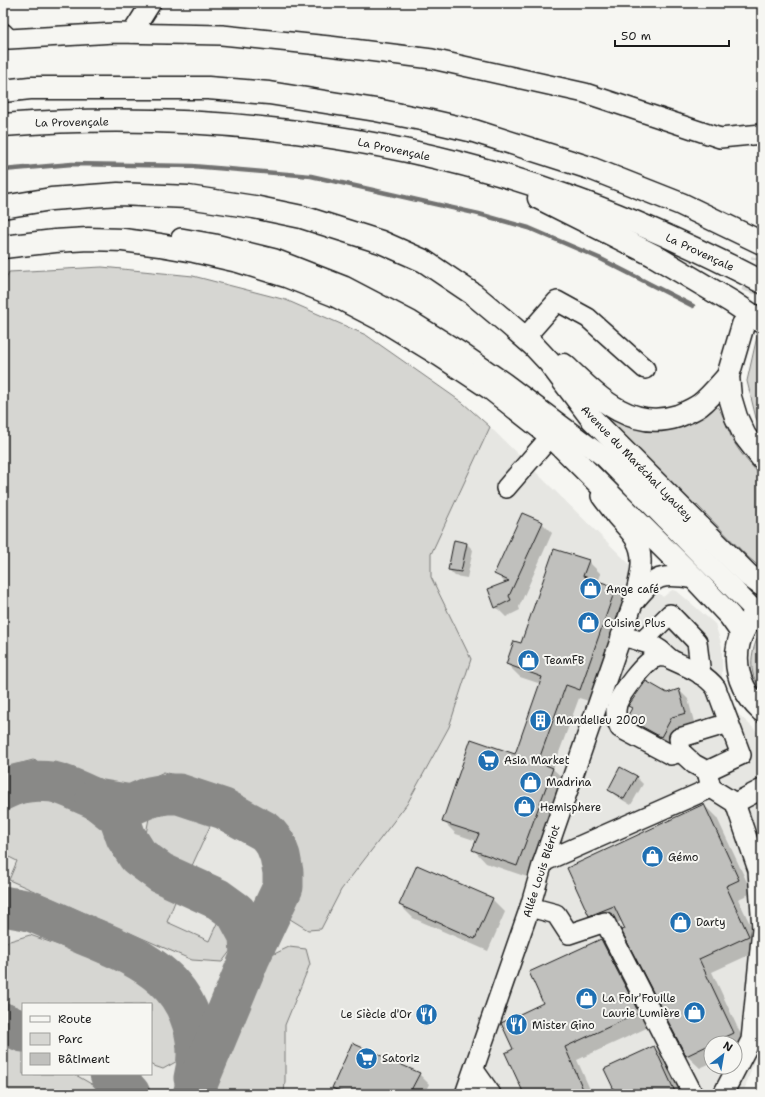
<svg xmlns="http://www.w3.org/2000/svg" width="765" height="1097" font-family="'Shantell Sans',sans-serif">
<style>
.built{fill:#e6e6e2;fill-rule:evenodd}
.green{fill:#d6d6d2;stroke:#797977}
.shadow{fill:#0003}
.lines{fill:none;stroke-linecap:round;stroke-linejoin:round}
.stream{stroke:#727271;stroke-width:4.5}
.taxiway{stroke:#898987;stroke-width:41}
.building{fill:#c0c0bd;stroke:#1c1c1c}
.major-tunnel{stroke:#d5d5d2;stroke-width:22;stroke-dasharray:22 11;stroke-linecap:butt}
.minor-casing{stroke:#1c1c1c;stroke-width:22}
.major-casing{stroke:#1c1c1c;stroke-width:25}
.highway-casing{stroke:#1c1c1c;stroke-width:25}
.minor{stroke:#f6f6f2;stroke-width:19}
.major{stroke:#f6f6f2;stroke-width:22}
.highway{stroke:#f6f6f2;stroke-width:22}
.labels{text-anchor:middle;stroke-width:4;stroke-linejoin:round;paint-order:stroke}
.street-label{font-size:11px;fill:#1c1c1c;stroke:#f6f6f2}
.poi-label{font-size:11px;fill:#1c1c1c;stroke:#f6f6f2;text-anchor:start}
</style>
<rect width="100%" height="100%" fill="#f6f6f2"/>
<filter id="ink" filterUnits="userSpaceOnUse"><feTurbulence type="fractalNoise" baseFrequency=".025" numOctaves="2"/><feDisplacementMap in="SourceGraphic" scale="8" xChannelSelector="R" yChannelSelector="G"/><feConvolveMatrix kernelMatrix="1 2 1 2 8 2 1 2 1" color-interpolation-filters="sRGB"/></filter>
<g filter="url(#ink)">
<!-- built -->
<path class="built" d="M102,267L193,276L286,300L366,335L463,403L490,427L663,597L672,590L677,591L715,624L722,646V683L736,712L762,736V772L760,775L762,779V1037L743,1094H3V274ZM23,1004H151V1074H23ZM711,1043H735V1067H711Z"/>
<!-- green -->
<g class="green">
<path d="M102,267L193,276L286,300L366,335L463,403L490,427L431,554V577L471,659L449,727L407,804L341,890L321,929L308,930L290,919L302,875L295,838L270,812L218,787L164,772L134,786L111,784L33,760L3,768V286L9,272Z"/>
<path d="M758,332L762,335V429L756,418L747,381Z"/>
<path d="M716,406C724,412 728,433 734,442C741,455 752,466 762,477V569L748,557L697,505L691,511L610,423L613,420L617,419Z"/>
<path d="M761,630L762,632V690C746,672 751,650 761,630Z"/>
<path d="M52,799L101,821L120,860L138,880L176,899L167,922L209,941L218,921L227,929L234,946L222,962L192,960L9,880L17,861L3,854V816C11,801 37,800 52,799Z"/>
<path d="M171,812L192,815L211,824L191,868C168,859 158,856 146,834L149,818Z"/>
<path d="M30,935L95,958L141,981L170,1010L179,1036L181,1059L163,1069L151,1065V1004H23V1010L9,1004L3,998V943Z"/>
<path d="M289,947L306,949L310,964L285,1025V1081L284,1094H211L272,955Z"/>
<path d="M3,1043L23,1051V1074H74L100,1089L104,1094H3Z"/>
</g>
<!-- shadow -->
<g class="shadow">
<path d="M542,523L552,533L519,607L520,610L506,617L496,607L505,583L496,573Z"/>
<path d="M467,544L473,550L467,578L455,576L449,570Z"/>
<path d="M588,561L601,574L598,582L615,588L628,600L592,702L579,698L553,769L566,781L530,878L486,863L474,850L477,841L456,834L443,821L516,755L541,684L520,677L507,664L521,644Z"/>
<path d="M679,690L688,699L694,722L681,726L670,745L639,729L629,719L667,694Z"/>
<path d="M636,777L643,784L631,805L616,796L609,790Z"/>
<path d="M704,805L717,818L752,893L738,899L762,949L712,972L746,1046L735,1052V1043H711V1063L700,1068L686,1055L622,921L603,928L590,915Z"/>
<path d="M492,899L505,912L488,951L413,918L400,905Z"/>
<path d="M601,940L614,953L651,1026L577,1060L592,1094H525L515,1050L544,1003Z"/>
<path d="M654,1047L667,1060L682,1094H616Z"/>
<path d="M419,1074L429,1084L424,1094H340L334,1088Z"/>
</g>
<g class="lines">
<!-- stream -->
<path class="stream" d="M3,170L72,164L192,166L311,176L479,214L529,228L599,258L693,306"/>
<!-- taxiway -->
<g class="taxiway">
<path d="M3,790C17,782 36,780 52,782C63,783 85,795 96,799"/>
<path d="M3,906C13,908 24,909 33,912C50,919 67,927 83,934C111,946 141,957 164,978C191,1002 203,1043 194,1078"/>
<path d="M3,1023L23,1032"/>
<path d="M110,1074L118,1081L130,1094"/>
<path d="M193,1094L250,957L283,887V872L280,856L275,843L266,832L224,809L179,794H166L150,797L131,805L96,799L119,817L126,837L138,856L161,873L218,899L236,912L249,936L250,957"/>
</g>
</g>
<!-- building -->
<g class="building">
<path d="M522,513L543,522L509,596L511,600L495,608L488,589L509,581L494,574Z"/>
<path d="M454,540L467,543L461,572L448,570Z"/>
<path d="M554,549L589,560L583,576L616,587L580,690L566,685L538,762L553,768L517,866L472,850L479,834L442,822L471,739L515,754L542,677L506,664L514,641L521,643Z"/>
<path d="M646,681L667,693L679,689L686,713L672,717L661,737L628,719L627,717L632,708L628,706Z"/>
<path d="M620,767L637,776L624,799L608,790Z"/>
<path d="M704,804L739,880L726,886L749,936L699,959L734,1033L686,1056L621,930L625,929L614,906L589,916L567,868Z"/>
<path d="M417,865L493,898L475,939L399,905Z"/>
<path d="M601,939L639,1013L565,1047L585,1094H524L505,1053L513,1049L501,1023L543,1003L529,972Z"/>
<path d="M352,1043L420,1073L409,1094H346L332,1088Z"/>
<path d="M654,1046L676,1094H616L604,1069Z"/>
</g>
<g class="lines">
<!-- major-tunnel -->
<path class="major-tunnel" d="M743,325L762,259"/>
<defs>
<g id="minor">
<path d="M3,33L9,39L115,33L222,35L329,46L432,59L585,93L720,138L762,134"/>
<path d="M132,33L151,3"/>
<path d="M181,238L215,244L275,259L344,286L411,321L459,351L505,383L605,458L762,618"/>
<path d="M529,333L557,301L588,318L645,369"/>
<path d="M506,488L551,436"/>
<path d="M634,602C656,575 660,573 695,579"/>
<path d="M621,636C634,639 649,642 660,650C664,653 667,657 672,660C687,667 706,674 716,688L741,755L707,771L711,788"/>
<path d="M642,642L670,614L697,642L701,675"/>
<path d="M667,657C664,657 658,656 655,658C645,661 621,693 617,704C615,712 616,721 620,728L671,755L681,752"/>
<path d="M707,771L694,764L681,752L679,738L729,723"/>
<path d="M735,803L762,789"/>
<path d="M543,862L711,788L735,803L758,870L762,929L751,1040L723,1094"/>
<path d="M530,907L556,914L569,934L605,922L693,1094"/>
<path d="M474,1070L491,1094"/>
<path d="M465,1094L530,907L543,862L633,603C636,591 642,573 641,560C641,540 628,530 616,516C611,509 606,503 601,496"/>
</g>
<g id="major">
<path d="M3,207L51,199L118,194L188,197L254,207L302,217L381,242L424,261L473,294L510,325L533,345L549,362L592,419L748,575L762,585"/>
<path d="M3,247L55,241L88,239L123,240L160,245L194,251L238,261L286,276L334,295L386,322L440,355L490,388L551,436L695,579L730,616L742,633"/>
<path d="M743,325L728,376L730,397L736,417L745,436L762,458"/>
<path d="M564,365C596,395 629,432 678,416C685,413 693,410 700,405C710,397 719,386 728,376"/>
<path d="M762,608C727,637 730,681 762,711"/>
</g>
<g id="highway">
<path d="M3,91L30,88H208L269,93L376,110L426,120L474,131L590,168L681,204L762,243"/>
<path d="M3,125C197,110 395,133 578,200C642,223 702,251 762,282"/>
<path d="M539,198L653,255L732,302L762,322"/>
</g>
</defs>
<!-- minor casing -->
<use href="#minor" class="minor-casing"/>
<!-- major casing -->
<use href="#major" class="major-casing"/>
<!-- highway casing -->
<use href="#highway" class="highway-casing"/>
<!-- minor -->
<use href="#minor" class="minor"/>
<!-- major -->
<use href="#major" class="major"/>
<!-- highway -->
<use href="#highway" class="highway"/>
</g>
</g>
<!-- icons -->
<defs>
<symbol id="shop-disc" viewBox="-11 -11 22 22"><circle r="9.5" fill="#1f6fb2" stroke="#f6f6f2"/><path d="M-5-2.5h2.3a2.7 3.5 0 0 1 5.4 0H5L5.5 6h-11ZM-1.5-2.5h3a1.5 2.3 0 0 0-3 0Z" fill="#fff"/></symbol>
<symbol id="building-disc" viewBox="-11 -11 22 22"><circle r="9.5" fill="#1f6fb2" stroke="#f6f6f2"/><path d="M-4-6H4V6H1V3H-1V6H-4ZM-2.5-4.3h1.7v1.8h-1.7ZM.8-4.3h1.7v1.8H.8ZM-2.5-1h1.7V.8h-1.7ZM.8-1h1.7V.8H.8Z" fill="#fff"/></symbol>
<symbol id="supermarket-disc" viewBox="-11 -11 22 22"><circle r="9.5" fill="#1f6fb2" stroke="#f6f6f2"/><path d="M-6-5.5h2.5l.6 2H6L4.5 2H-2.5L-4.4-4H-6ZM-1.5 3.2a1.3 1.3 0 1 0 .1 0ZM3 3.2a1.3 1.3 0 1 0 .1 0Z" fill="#fff"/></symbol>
<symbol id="restaurant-disc" viewBox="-11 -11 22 22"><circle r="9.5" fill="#1f6fb2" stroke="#f6f6f2"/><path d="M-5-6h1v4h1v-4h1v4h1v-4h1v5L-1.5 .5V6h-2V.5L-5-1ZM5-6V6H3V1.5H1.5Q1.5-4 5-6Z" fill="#fff"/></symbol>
</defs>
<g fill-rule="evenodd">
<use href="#shop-disc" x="578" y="576" width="25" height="25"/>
<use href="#shop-disc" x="576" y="610" width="25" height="25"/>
<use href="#shop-disc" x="516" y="648" width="25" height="25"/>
<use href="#building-disc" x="528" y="708" width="25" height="25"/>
<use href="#supermarket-disc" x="476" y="748" width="25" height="25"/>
<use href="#shop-disc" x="518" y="770" width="25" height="25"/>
<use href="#shop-disc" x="512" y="794" width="25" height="25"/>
<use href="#shop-disc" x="640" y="844" width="25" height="25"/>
<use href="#shop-disc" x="668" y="910" width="25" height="25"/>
<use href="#shop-disc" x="574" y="986" width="25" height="25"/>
<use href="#shop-disc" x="682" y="1000" width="25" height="25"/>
<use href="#restaurant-disc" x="414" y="1002" width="25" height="25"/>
<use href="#restaurant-disc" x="504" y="1012" width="25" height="25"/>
<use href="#supermarket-disc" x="354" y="1046" width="25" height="25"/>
</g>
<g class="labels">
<!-- street labels -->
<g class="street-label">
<text transform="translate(72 122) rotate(-1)" y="4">La Provençale</text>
<text transform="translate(394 149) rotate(12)" y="4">La Provençale</text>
<text transform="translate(700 252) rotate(25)" y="4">La Provençale</text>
<text transform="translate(637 463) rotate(46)" y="4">Avenue du Maréchal Lyautey</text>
<text transform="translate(541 871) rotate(-72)" y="4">Allée Louis Blériot</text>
</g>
<!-- poi labels -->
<g class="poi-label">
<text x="606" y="593">Ange café</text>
<text x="604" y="627">Cuisine Plus</text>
<text x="544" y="664">TeamFB</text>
<text x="556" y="724">Mandelieu 2000</text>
<text x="504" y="764">Asia Market</text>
<text x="546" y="786">Madrina</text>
<text x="540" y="811">Hemisphere</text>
<text x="668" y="861">Gémo</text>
<text x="696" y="926">Darty</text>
<text x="602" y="1002">La Foir'Fouille</text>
<text x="680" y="1017" text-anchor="end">Laurie Lumière</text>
<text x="412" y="1018" text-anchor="end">Le Siècle d'Or</text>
<text x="532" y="1029">Mister Gino</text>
<text x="382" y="1062">Satoriz</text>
</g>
</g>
<!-- margin -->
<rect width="765" height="1097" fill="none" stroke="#f6f6f2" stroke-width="16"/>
<rect x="8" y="8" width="749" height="1081" fill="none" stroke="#1c1c1c" stroke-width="1.5" filter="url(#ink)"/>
<!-- legend -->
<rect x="22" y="1003" width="130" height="72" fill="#f6f6f2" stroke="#9f9f9c"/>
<rect x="30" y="1016" width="20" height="6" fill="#f6f6f2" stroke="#9f9f9c"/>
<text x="58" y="1023" font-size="12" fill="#1c1c1c">Route</text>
<rect x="30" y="1033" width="20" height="12" fill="#d6d6d2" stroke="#9f9f9c"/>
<text x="58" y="1043" font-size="12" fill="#1c1c1c">Parc</text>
<rect x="30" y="1053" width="20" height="12" fill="#c0c0bd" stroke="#9f9f9c"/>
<text x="58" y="1063" font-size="12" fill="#1c1c1c">Bâtiment</text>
<!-- north arrow -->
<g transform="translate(723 1055) rotate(31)"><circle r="19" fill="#f6f6f2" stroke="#9f9f9c"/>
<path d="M0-3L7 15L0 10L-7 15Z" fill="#1f6fb2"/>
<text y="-6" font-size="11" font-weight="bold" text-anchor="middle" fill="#1c1c1c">N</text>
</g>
<!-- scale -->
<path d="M615 40v6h114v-6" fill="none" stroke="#1c1c1c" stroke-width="2"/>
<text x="621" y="40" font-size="12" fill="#1c1c1c" stroke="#f6f6f2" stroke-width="3" paint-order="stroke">50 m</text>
</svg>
